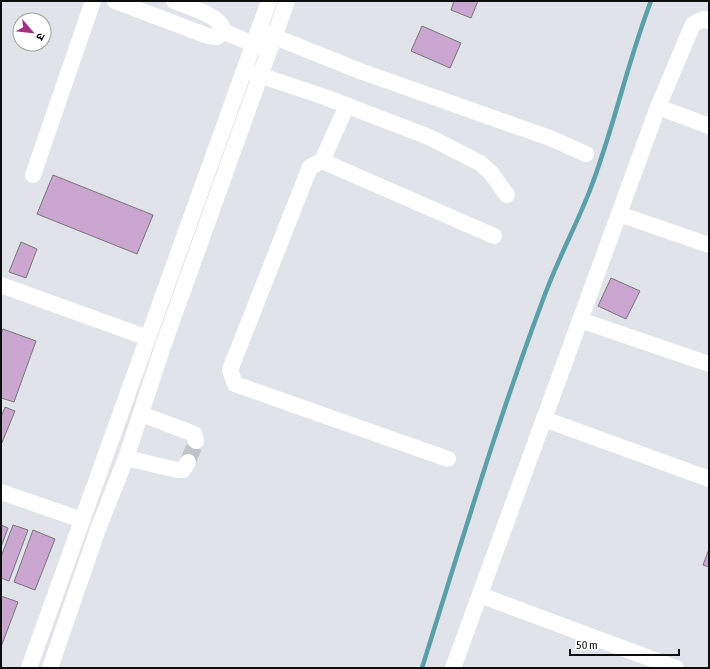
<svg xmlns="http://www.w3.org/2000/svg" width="710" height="669" font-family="'Asap Condensed','Noto Sans Devanagari',sans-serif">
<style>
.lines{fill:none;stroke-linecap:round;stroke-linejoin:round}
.stream{stroke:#5a9faa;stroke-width:4.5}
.building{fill:#caa6d1;stroke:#79757a}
.minor-tunnel{stroke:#c0c4c9;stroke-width:16;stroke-dasharray:16 8;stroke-linecap:butt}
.minor{stroke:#fff;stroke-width:16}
</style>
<rect width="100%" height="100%" fill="#e0e4ea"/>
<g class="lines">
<!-- stream -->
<path class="stream" d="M422,668C461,544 498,419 544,297C557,261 576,226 590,190C614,128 627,63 651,1"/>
</g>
<!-- building -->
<g class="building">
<path d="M454,1H478L471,18L451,10Z"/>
<path d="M422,26L461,43L450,68L411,51Z"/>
<path d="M53,175L153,215L137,254L37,214Z"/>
<path d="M21,242L37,249L26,278L9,272Z"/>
<path d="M611,278L640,291L626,319L598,306Z"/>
<path d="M3,329L36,341L14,402L1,398V333Z"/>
<path d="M5,407L15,411L1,445V417Z"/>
<path d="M1,525L8,528L1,547Z"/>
<path d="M13,525L28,530L9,581L1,578V557Z"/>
<path d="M33,530L55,539L35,590L14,582Z"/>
<path d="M709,549V567L703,565Z"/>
<path d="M1,596L18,602L1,647Z"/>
</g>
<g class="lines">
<!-- minor-tunnel -->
<path class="minor-tunnel" d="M188,462L196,441"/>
<!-- minor -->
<g class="minor">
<path d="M115,1L208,36L217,37L224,32"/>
<path d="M174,1C188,7 222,15 224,32"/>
<path d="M224,32L263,48"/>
<path d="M265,33L360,71L550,138L586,154"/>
<path d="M250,72L322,96L429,137L480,163L491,173L507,195"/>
<path d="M347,105L322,161L310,167L230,370L235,384L448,459"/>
<path d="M658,107L709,126"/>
<path d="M322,161L494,236"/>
<path d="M33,175L93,1"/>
<path d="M619,214L709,245"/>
<path d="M1,285L148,338"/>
<path d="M580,320L709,364"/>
<path d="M141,414L189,432L194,434L196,441"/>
<path d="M544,419L709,479"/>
<path d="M126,458L177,470H183L188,462"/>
<path d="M1,492L82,520"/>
<path d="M480,595L676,668"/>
<path d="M29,668L269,1"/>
<path d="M50,668L98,529L126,458L163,346L287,1"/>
<path d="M453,668L658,107L693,24L704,19L709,21"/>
</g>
</g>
<!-- border -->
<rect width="710" height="669" fill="none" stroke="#0b0d0f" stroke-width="4"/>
<!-- north arrow -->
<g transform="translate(32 32) rotate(118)"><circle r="19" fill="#ffffff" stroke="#9d9e9f"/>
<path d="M0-3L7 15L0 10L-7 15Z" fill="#a52d82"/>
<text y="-6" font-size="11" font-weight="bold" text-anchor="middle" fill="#0b0d0f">उ</text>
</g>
<!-- scale -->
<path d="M570 649v6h109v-6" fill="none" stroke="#0b0d0f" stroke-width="2"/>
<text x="576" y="649" font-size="12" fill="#0b0d0f" stroke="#ffffff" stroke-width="3" paint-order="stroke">50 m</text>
</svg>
